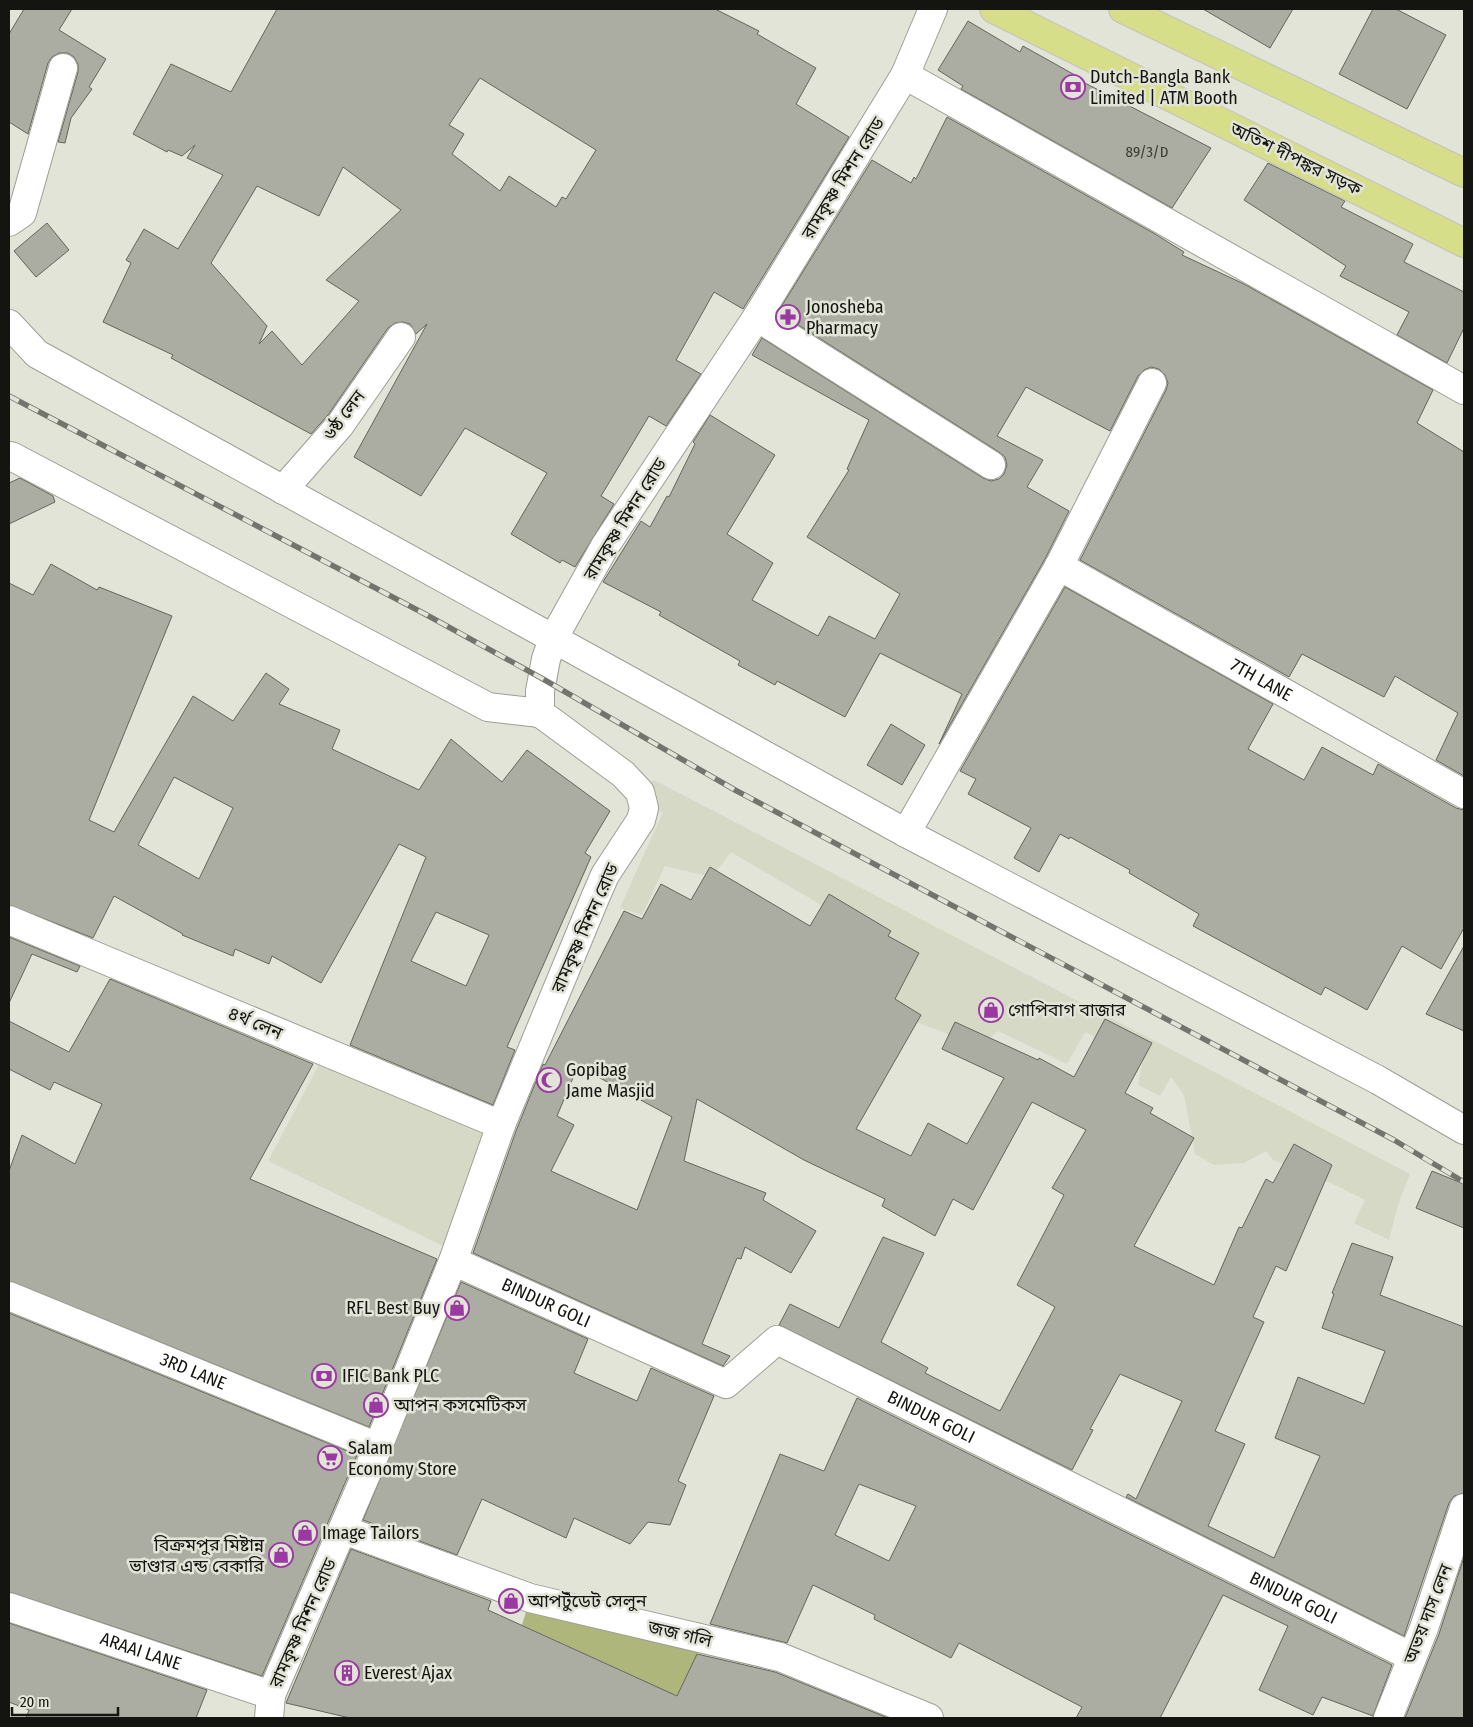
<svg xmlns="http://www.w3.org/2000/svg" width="1473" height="1727" font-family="'Fira Sans Condensed','Noto Sans Bengali',sans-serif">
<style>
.built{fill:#d6d9c6}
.green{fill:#aeb67b}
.building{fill:#abada2;stroke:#64655b;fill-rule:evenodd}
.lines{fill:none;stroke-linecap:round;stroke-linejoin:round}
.minor-casing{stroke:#9d9f94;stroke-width:30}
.major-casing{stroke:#c2c2c1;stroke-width:30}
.minor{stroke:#fff;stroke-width:28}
.major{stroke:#d6de89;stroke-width:28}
.rail-casing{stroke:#73746d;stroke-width:5.5}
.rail{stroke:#e2e4d8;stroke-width:4;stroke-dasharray:11;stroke-linecap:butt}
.labels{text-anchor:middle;stroke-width:5;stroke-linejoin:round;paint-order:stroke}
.number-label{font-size:15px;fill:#3a3b35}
.poi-label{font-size:18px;fill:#141511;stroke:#e2e4d8;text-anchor:start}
.street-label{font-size:18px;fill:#141511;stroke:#e2e4d8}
</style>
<rect width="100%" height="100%" fill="#e2e4d8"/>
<!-- built -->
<g class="built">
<path d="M654,780L1410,1174L1398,1205L1389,1240L1354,1223L1365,1200L1329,1182L1273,1160L1266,1151L1244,1163L1214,1165L1195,1154L1184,1095L1171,1077L1160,1096L1138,1085L1143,1060L1085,1032L1067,1064L998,1031L979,1046L880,1008L879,939L731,852L712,877L665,866L642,915L620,908L663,812L640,809V792Z"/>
<path d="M322,1059L489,1126L443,1246L268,1161Z"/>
</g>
<!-- green -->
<path class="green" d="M530,1598L704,1639L677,1696L522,1625Z"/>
<!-- building -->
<g class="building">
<path d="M24,9H72L59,30L106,59L89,87L92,89L71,118L65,143L58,142L78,72V64L74,57L68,53H59L52,57L48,63L28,134L9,122V34Z"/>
<path d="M277,9H715L759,31L757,34L816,68L796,104L849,137L743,309L714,292L676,360L701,374L666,426L649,416L601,496L614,504L575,567L562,560L560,563L511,534L547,473L465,428L421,496L354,457L427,324L416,334L410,324L403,322L395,323L388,328L328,415L311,434L171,358L173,355L103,322L131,263L126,260L144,229L178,249L223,175L187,158L195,145L182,156L168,150L167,152L133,134L171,64L231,92ZM480,78L596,150L566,199L562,197L556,207L509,176L500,191L452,154L464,134L449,125ZM343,167L401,210L326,280L359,301L302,365L272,331L259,344L267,326L211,263L257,186L319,216Z"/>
<path d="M1203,9H1293L1270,48Z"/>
<path d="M1373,9H1396L1446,35L1407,109L1339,74Z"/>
<path d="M968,21L1020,52L1023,46L1082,79L1081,81L1211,148L1172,208L961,89L963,86L938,70Z"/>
<path d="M947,117L1155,234L1184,252L1182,255L1244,284L1433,390L1417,423L1464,452V776L1436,760L1458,713L1395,676L1384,697L1302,654L1289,677L1080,560L1166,390L1168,383L1165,375L1159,369L1151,367L1144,370L1138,376L1110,431L1026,387L997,436L1043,460L1027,487L1069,511L1045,559L939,744L962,694L880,653L845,717L777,681L775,685L738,665L740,661L659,615L661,612L603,582L641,521L650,527L667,496L669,497L695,444L693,442L710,415L775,455L727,534L773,563L752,600L818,636L829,616L875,639L900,594L807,537L849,470L847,469L869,420L752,355L762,338L983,478L991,481L999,479L1004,474L1007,465L1005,457L999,452L778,312L872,160L911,183L914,177L916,179Z"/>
<path d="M1268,163L1345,201L1341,207L1413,244L1404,262L1464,292V328L1447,363L1397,335L1409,312L1340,276L1346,266L1244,200Z"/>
<path d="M47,223L69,250L36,277L14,251Z"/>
<path d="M20,478L53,496L55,502L9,524V483Z"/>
<path d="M51,564L97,590L99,587L172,616L89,820L114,832L193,696L233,721L266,673L289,689L279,704L340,730L332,749L419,790L451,739L502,782L527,750L610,811L585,853L591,857L507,1047L515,1050L493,1105L350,1045L426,857L399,844L321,983L272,956L269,964L235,949L233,956L182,935L183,934L114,896L93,938L9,905V583L33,595ZM174,777L233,808L199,879L138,845ZM436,912L489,935L466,986L411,961Z"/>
<path d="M1065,587L1273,704L1248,749L1304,780L1322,747L1373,775L1378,764L1456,808L1464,810V928L1441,969L1402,946L1367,1010L1325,987L1321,995L1193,926L1199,914L1129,873L1130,870L1070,837L1069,839L1060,834L1039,872L1014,858L1031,828L968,794L976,779L960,771Z"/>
<path d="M891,724L925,745L902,785L867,765Z"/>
<path d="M710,867L810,926L829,894L891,931L888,936L919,953L895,999L921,1015L856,1129L911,1156L928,1123L967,1144L1004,1078L942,1049L955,1022L1038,1060L1039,1058L1074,1077L1105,1019L1152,1043L1125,1093L1153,1108L1150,1113L1194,1138L1134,1246L1214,1285L1239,1227L1242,1228L1266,1179L1273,1183L1294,1144L1332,1165L1286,1271L1276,1266L1253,1317L1264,1322L1215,1431L1245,1444L1208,1526L1274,1558L1320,1456L1275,1438L1298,1377L1364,1404L1385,1351L1322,1328L1334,1294L1332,1293L1352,1243L1393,1257L1380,1295L1464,1327V1493L1454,1496L1449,1503L1404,1636L1126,1497L1128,1494L1136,1499L1182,1401L1120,1374L1090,1429L1093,1430L1072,1470L779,1325L790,1304L839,1328L883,1237L924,1253L881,1342L928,1368L925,1373L1000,1411L1055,1307L1017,1285L1064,1195L1052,1188L1086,1130L1032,1102L973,1210L953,1199L935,1236L882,1206L885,1199L804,1160L697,1099L684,1161L766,1193L763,1200L816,1231L791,1273L745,1247L741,1259L737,1258L702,1344L730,1356L723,1366L473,1253L516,1131L543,1064L545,1065L624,911L642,919L661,884L691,900ZM578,1066L672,1117L637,1210L551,1171L574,1125L557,1116Z"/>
<path d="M9,937L80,966L77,972L32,954L9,1003Z"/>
<path d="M1464,946V1031L1426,1014Z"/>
<path d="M110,979L313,1064L250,1179L437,1259L369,1427L9,1281V1171L22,1135L75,1164L102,1104L54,1082L50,1090L9,1069V1021L69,1052Z"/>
<path d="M1432,1171L1464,1184V1228L1416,1208Z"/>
<path d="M461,1282L588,1339L574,1373L637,1401L651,1368L714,1396L678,1481L686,1485L670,1525L648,1522L630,1544L574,1518L566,1538L482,1499L457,1555L363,1520Z"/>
<path d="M9,1313L357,1455L262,1676L9,1592Z"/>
<path d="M857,1398L1392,1665L1373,1716L1322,1697L1313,1715L1259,1690L1288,1626L1223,1595L1160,1718H1076L1082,1707L959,1643L951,1658L874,1619L875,1615L813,1585L787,1643L710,1624L780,1454L824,1471ZM859,1484L916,1506L889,1561L835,1535Z"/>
<path d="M351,1549L491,1601L488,1610L677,1696L697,1654L775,1672L888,1718H350L286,1703Z"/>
<path d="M1464,1557V1718H1405L1439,1634Z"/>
<path d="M9,1623L207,1690L196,1718H26L29,1710L9,1702Z"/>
</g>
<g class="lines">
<defs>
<g id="minor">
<path d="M905,75L1464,390"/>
<path d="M9,222L22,213L63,68"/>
<path d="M757,317L991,465"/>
<path d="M9,324L37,354L906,833L1378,1080L1464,1130"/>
<path d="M9,457L11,456L488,707L540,713"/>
<path d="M283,490L340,425L401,337"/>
<path d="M1059,566L1152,383"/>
<path id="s1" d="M906,833L1059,566L1464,794"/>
<path d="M9,920L501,1125"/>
<path id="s2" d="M453,1261L726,1384L777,1340L1412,1657"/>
<path id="s3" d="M9,1296L378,1447"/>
<path d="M344,1530L530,1598L780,1657L929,1718"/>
<path id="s4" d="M9,1607L271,1695"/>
<path d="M269,1718L271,1695L378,1447L453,1261L501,1125L595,898L605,875L641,820L644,808L640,792L623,774L540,713V691L546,659L553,639L605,546L757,317L905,75L933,9"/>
<path d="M1388,1718L1424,1628L1464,1508"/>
</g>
<g id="major">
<path d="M994,9L1464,243"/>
<path d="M1123,9L1464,173"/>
</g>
</defs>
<!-- minor casing -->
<use href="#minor" class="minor-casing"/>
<!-- major casing -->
<use href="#major" class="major-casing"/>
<!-- minor -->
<use href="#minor" class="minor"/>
<!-- major -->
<use href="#major" class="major"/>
<defs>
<path id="rail" d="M9,396L425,614L543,679L735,790L1394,1140L1464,1182"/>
</defs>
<!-- rail casing -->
<use href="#rail" class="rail-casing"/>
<!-- rail -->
<use href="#rail" class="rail"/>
</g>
<!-- icons -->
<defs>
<symbol id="bank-ring" viewBox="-11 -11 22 22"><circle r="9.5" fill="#e2e4d8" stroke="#9a39a1" stroke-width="1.5"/><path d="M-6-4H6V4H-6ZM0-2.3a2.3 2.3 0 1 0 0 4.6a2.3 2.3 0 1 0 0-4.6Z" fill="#9a39a1"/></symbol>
<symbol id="pharmacy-ring" viewBox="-11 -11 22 22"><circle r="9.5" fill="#e2e4d8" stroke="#9a39a1" stroke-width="1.5"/><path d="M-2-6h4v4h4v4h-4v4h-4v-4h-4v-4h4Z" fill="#9a39a1"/></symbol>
<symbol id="shop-ring" viewBox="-11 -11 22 22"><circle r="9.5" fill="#e2e4d8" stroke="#9a39a1" stroke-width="1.5"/><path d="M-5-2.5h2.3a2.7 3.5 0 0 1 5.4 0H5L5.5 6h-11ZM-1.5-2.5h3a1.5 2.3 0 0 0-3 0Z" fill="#9a39a1"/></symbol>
<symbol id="mosque-ring" viewBox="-11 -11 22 22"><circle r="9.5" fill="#e2e4d8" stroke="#9a39a1" stroke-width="1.5"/><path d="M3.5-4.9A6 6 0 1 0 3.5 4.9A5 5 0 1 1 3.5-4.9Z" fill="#9a39a1"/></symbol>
<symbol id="supermarket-ring" viewBox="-11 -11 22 22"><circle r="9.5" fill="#e2e4d8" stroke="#9a39a1" stroke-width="1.5"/><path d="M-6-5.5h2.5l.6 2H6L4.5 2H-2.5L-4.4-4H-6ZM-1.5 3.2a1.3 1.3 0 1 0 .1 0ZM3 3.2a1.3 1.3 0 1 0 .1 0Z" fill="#9a39a1"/></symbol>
<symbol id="building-ring" viewBox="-11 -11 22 22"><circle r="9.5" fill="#e2e4d8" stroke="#9a39a1" stroke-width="1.5"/><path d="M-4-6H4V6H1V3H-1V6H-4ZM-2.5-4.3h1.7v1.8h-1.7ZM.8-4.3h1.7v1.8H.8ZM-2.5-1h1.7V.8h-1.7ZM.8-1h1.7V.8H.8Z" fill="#9a39a1"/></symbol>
</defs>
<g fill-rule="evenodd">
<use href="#bank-ring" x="1059" y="73" width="28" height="28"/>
<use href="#pharmacy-ring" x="774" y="303" width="28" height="28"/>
<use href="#shop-ring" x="977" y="996" width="28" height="28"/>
<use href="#mosque-ring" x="535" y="1066" width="28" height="28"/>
<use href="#shop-ring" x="443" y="1294" width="28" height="28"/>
<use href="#bank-ring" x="310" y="1362" width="28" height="28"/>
<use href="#shop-ring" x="362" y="1391" width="28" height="28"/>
<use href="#supermarket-ring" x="316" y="1444" width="28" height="28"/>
<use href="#shop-ring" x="291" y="1519" width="28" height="28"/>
<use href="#shop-ring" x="267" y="1541" width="28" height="28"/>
<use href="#shop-ring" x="497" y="1587" width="28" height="28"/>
<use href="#building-ring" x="333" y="1659" width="28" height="28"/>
</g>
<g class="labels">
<!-- number labels -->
<g class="number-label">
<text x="1147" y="157">89/3/D</text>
</g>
<!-- poi labels -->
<g class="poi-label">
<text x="1090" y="83">Dutch-Bangla Bank<tspan x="1090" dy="21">Limited | ATM Booth</tspan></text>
<text x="806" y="313">Jonosheba<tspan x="806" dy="21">Pharmacy</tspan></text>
<text x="1008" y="1016">গোপিবাগ বাজার</text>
<text x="566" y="1076">Gopibag<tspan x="566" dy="21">Jame Masjid</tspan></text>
<text x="440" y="1314" text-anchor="end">RFL Best Buy</text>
<text x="342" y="1382">IFIC Bank PLC</text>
<text x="394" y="1411">আপন কসমেটিকস</text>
<text x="348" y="1454">Salam<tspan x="348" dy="21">Economy Store</tspan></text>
<text x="322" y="1539">Image Tailors</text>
<text x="264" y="1551" text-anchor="end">বিক্রমপুর মিষ্টান্ন<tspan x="264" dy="21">ভাণ্ডার এন্ড বেকারি</tspan></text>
<text x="528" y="1607">আপটুঁডেট সেলুন</text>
<text x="364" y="1679">Everest Ajax</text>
</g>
<!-- street labels -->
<g class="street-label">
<text transform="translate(1296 159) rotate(26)" y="6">অতিশ দীপঙ্কর সড়ক</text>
<text transform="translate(843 178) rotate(-58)" y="6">রামকৃষ্ণ মিশন রোড</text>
<text transform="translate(344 415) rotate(-53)" y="6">৬ষ্ঠ লেন</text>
<text transform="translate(625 519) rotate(-58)" y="6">রামকৃষ্ণ মিশন রোড</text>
<text dy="6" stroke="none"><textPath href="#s1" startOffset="540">7TH LANE</textPath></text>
<text transform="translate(585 928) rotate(-66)" y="6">রামকৃষ্ণ মিশন রোড</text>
<text transform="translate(255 1023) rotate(23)" y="6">৪র্থ লেন</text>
<text dy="6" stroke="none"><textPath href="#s2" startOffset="102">BINDUR GOLI</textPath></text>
<text dy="6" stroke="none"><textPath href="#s3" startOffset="199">3RD LANE</textPath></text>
<text dy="6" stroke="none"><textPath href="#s2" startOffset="539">BINDUR GOLI</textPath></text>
<text dy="6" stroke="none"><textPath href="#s2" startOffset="944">BINDUR GOLI</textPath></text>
<text transform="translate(1428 1614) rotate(-69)" y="6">অভয় দাস লেন</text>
<text transform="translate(303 1623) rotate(-66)" y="6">রামকৃষ্ণ মিশন রোড</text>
<text transform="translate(680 1634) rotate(13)" y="6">জজ গলি</text>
<text dy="6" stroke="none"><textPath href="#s4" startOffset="139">ARAAI LANE</textPath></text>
</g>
</g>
<!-- border -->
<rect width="1473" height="1727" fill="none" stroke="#141511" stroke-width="20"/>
<!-- scale -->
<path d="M12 1707v8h106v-8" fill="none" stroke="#141511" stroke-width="2.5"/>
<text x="20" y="1707" font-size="15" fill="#141511" stroke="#e2e4d8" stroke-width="4" paint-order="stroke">20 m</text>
</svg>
